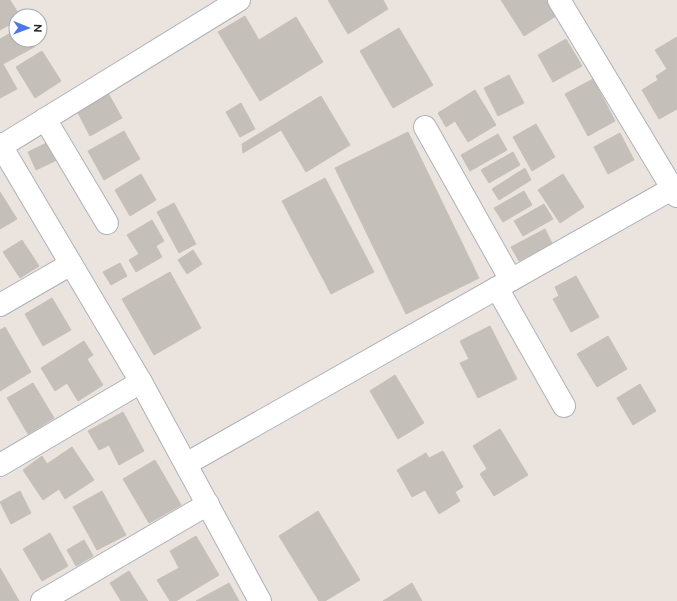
<svg xmlns="http://www.w3.org/2000/svg" width="677" height="601" font-family="Raleway,sans-serif">
<style>
.building{fill:#c4bfb9;stroke:#c6c0b8}
.lines{fill:none;stroke-linecap:round;stroke-linejoin:round}
.street-casing{stroke:#aeb1ba;stroke-width:24}
.secondary-casing{stroke:#aeb1ba;stroke-width:24}
.street{stroke:#fff;stroke-width:22}
.secondary{stroke:#fff;stroke-width:22}
</style>
<rect width="100%" height="100%" fill="#ebe4de"/>
<!-- building -->
<g class="building">
<path d="M0,0H10L20,16H16V21L0,30Z"/>
<path d="M328,0H383L388,9L348,34Z"/>
<path d="M501,0H546L556,16L524,36Z"/>
<path d="M245,16L259,40L296,17L323,62L260,101L218,32Z"/>
<path d="M399,28L433,85L393,108L360,51Z"/>
<path d="M16,30V40H33L36,46L3,64L17,89L0,98V39Z"/>
<path d="M677,37V109L659,119L642,90L658,80L656,76L667,69L655,50Z"/>
<path d="M566,39L582,66L553,82L538,55Z"/>
<path d="M42,51L61,81L35,98L16,67Z"/>
<path d="M509,75L524,103L498,116L484,88Z"/>
<path d="M593,79L615,121L588,136L565,94Z"/>
<path d="M475,90L496,125L468,142L455,121L446,127L438,113Z"/>
<path d="M108,93L122,118L90,136L77,111Z"/>
<path d="M321,96L350,145L306,172L281,130L243,153L242,144Z"/>
<path d="M241,103L255,129L240,137L226,112Z"/>
<path d="M536,124L555,157L532,171L513,137Z"/>
<path d="M124,131L140,159L104,180L88,151Z"/>
<path d="M408,132L479,278L406,314L335,168Z"/>
<path d="M620,133L634,160L608,174L594,147Z"/>
<path d="M498,134L507,150L470,171L461,155Z"/>
<path d="M51,141L59,159L36,170L28,152Z"/>
<path d="M513,152L520,165L489,183L481,170Z"/>
<path d="M525,168L531,180L499,200L492,189Z"/>
<path d="M141,174L156,200L130,216L115,190Z"/>
<path d="M563,174L584,207L560,223L538,190Z"/>
<path d="M325,178L374,272L331,294L282,201Z"/>
<path d="M524,191L532,205L503,222L494,208Z"/>
<path d="M0,192L17,219L0,229Z"/>
<path d="M174,203L196,244L179,253L157,212Z"/>
<path d="M544,204L553,219L523,236L514,221Z"/>
<path d="M152,220L164,241L156,246L162,257L136,272L129,260L139,254L127,235Z"/>
<path d="M545,229L552,243L519,261L511,247Z"/>
<path d="M22,240L39,266L20,278L3,252Z"/>
<path d="M193,250L202,264L187,274L178,260Z"/>
<path d="M120,263L127,276L111,285L103,272Z"/>
<path d="M170,272L201,328L154,355L122,299Z"/>
<path d="M576,276L599,317L571,332L553,299L559,296L555,287Z"/>
<path d="M52,298L71,330L43,346L25,314Z"/>
<path d="M490,326L517,379L478,398L460,363L469,359L460,341Z"/>
<path d="M5,327L31,372L0,391V330Z"/>
<path d="M608,336L627,369L597,387L577,354Z"/>
<path d="M84,341L93,355L87,359L103,385L78,401L67,383L55,391L41,368Z"/>
<path d="M395,375L424,423L398,439L370,391Z"/>
<path d="M33,383L54,418L28,434L7,398Z"/>
<path d="M640,384L656,411L633,425L617,398Z"/>
<path d="M123,412L144,451L119,465L109,445L99,450L88,431Z"/>
<path d="M500,429L528,475L494,496L480,474L487,469L473,446Z"/>
<path d="M72,447L94,480L65,499L59,489L43,500L23,470L42,456L47,464Z"/>
<path d="M443,451L463,487L455,492L460,501L439,514L425,490L412,497L397,470L426,453L429,458Z"/>
<path d="M155,460L181,505L149,523L123,479Z"/>
<path d="M20,491L31,513L11,524L0,502Z"/>
<path d="M102,491L126,535L97,550L73,507Z"/>
<path d="M318,511L360,580L325,601H319L279,536Z"/>
<path d="M50,533L68,566L42,581L23,549Z"/>
<path d="M196,536L219,575L176,601H170L157,580L179,568L170,551Z"/>
<path d="M84,540L93,556L76,566L67,550Z"/>
<path d="M0,568L19,601H0Z"/>
<path d="M129,571L148,601H121L110,583Z"/>
<path d="M229,583L239,601H196Z"/>
<path d="M412,583L422,601H383Z"/>
</g>
<g class="lines">
<defs>
<g id="street">
<path d="M559,0L677,196"/>
<path d="M45,119L107,223"/>
<path d="M425,127L511,280"/>
<path d="M0,147L239,0"/>
<path d="M497,288L564,406"/>
<path d="M0,305L71,264"/>
<path d="M186,464L677,186"/>
<path d="M0,465L141,382"/>
<path d="M42,601L208,504"/>
</g>
<path id="secondary" d="M0,144L141,382L260,601"/>
</defs>
<!-- street casing -->
<use href="#street" class="street-casing"/>
<!-- secondary casing -->
<use href="#secondary" class="secondary-casing"/>
<!-- street -->
<use href="#street" class="street"/>
<!-- secondary -->
<use href="#secondary" class="secondary"/>
</g>
<!-- north arrow -->
<g transform="translate(28 28) rotate(91)"><circle r="19" fill="#ffffff" stroke="#aaaaaa"/>
<path d="M0-3L7 15L0 10L-7 15Z" fill="#4e77e8"/>
<text y="-6" font-size="11" font-weight="bold" text-anchor="middle" fill="#2a2a2a">N</text>
</g>
</svg>
